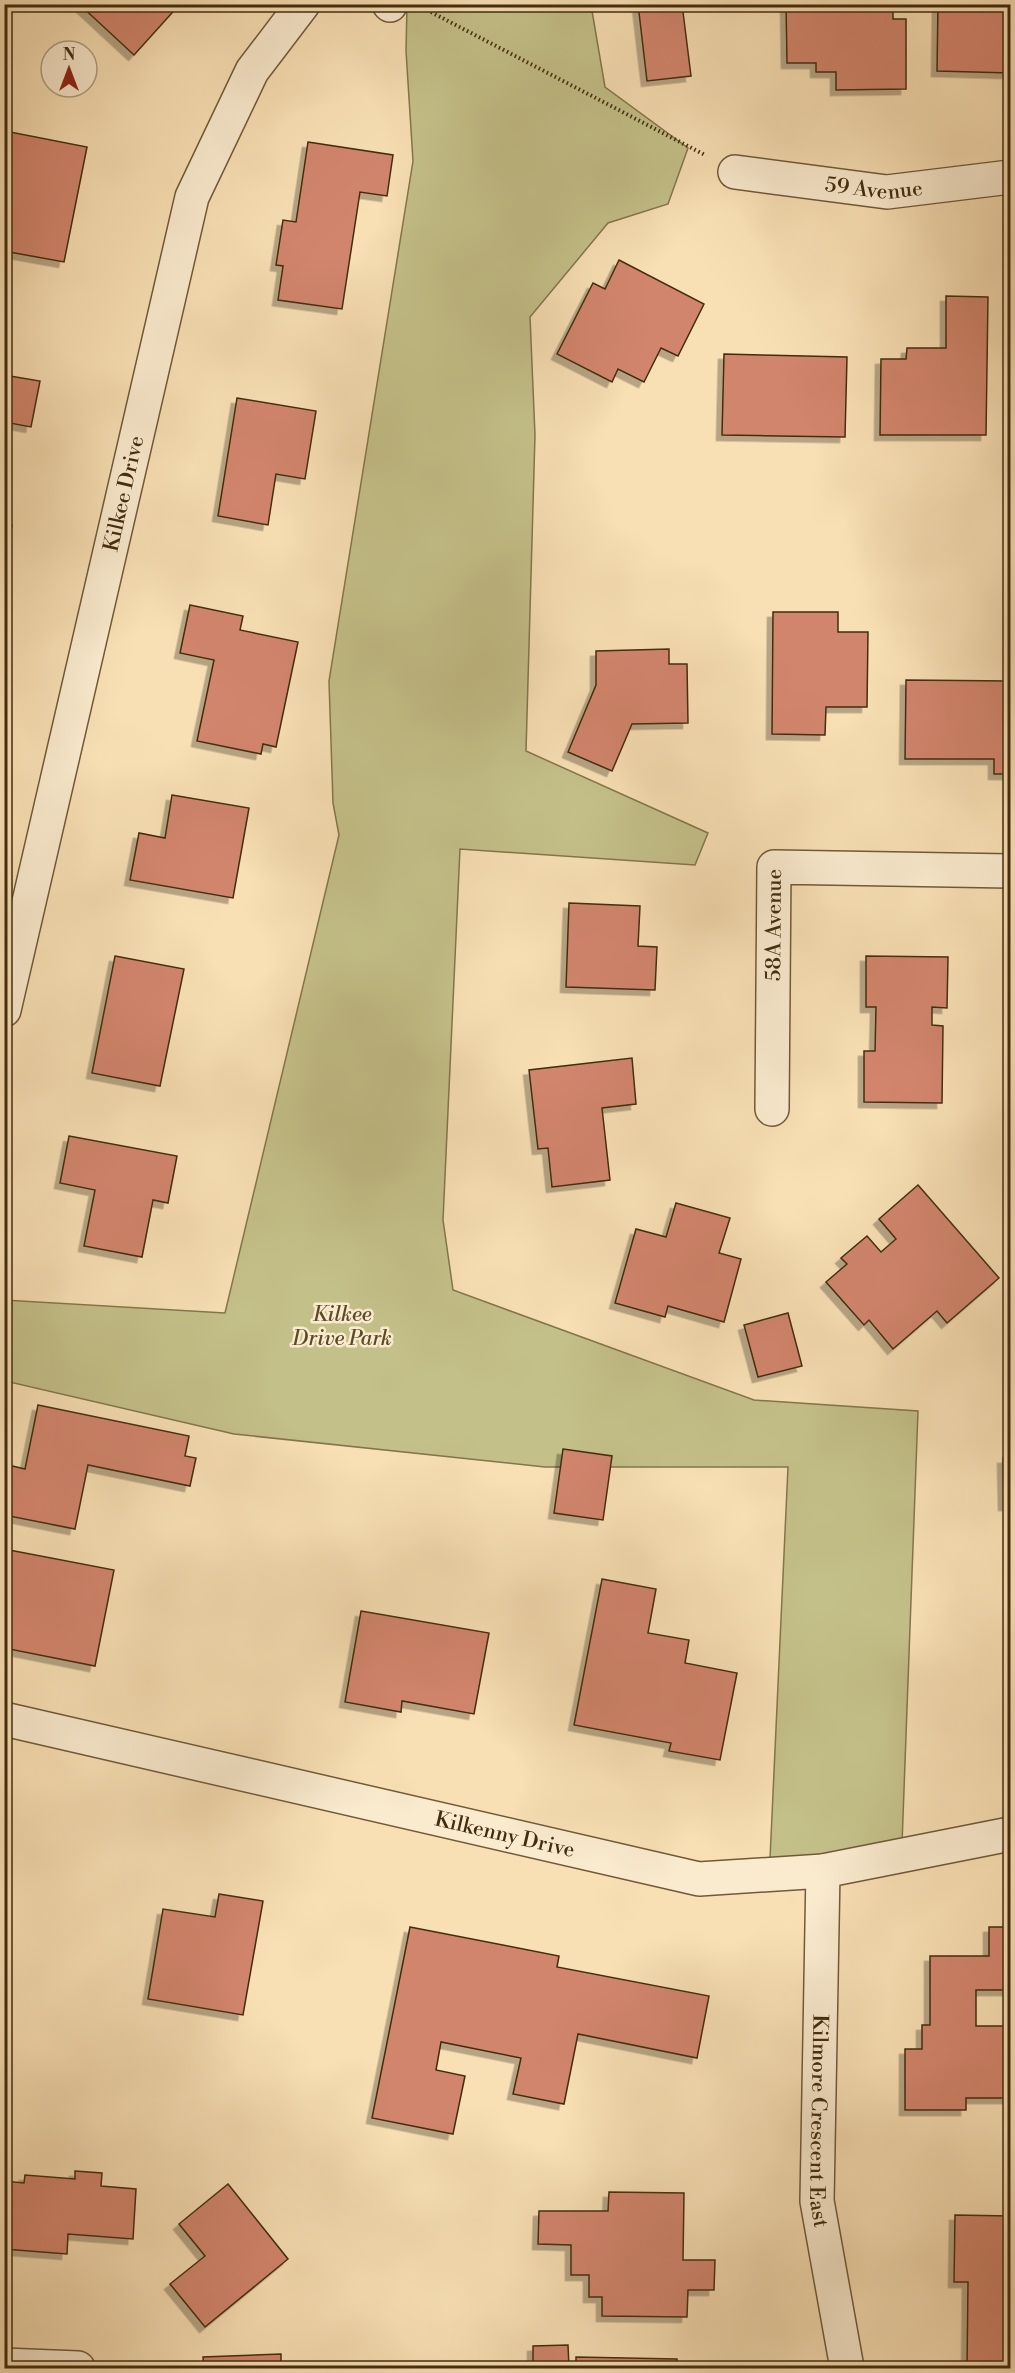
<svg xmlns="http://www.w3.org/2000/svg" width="1015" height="2373" font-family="'Libre Bodoni',serif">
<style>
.green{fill:#c4c089;stroke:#83764c;stroke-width:1.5}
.building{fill:#d2856d;stroke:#422d0f;stroke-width:1.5;filter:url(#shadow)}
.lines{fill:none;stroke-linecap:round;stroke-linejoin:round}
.minor-casing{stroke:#705a38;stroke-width:36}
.path{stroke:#422d0f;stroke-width:4;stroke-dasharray:1.5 3;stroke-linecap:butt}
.minor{stroke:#faeace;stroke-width:33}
.labels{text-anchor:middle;stroke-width:5;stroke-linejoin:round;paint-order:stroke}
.street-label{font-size:21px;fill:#422d0f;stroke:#faeace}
.park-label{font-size:21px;font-style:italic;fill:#5c4a27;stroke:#faeace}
</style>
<defs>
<filter id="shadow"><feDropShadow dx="-5.5" dy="5.5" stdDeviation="0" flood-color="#0004"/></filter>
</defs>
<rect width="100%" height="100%" fill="#f8dfb4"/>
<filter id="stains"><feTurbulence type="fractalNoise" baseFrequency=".00333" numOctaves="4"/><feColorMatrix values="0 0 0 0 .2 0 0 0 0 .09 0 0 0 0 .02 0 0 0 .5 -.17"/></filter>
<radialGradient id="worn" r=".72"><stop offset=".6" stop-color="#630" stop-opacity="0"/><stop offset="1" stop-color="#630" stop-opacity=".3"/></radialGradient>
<!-- green -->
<path class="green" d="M407,5H591L605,87L688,148L668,204L608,223L530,317L535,435L526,751L708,833L695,865L460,849L443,1220L453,1290L754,1400L918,1411L902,1844L827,1859H770L788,1467H545L234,1434L5,1381L4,1300L225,1313L339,835L333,803L329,681L413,161L406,51Z"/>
<!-- building -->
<g class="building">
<path d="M79,4H180L134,55Z"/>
<path d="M638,4H682L691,76L647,81Z"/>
<path d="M786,4H893V19H906V89L836,90V72H816V63H787Z"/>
<path d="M938,4H1010V73L937,71Z"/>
<path d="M10,132L87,147L64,262L4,251V162Z"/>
<path d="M308,142L393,155L387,196L360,192L342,309L278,300L283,266L276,265L283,220L296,222Z"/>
<path d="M619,260L704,304L678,356L661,348L644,382L618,369L612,382L557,354L593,283L605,289Z"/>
<path d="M946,296L988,297L986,435H880L881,359H906L907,348H946Z"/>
<path d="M4,302L10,304L4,329Z"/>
<path d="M724,354L847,357L845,437L722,435Z"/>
<path d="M4,375L40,381L31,427L4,422Z"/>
<path d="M237,398L316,411L305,479L276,474L268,525L218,516Z"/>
<path d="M4,524L12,525L4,565Z"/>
<path d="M190,605L243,616L240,630L298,642L276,747L263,744L261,754L197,741L214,660L180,653Z"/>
<path d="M773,612H838V632H868L867,707H826L825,735L772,734Z"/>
<path d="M669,649V664H687L688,723L632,724L612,771L568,752L596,685V651Z"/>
<path d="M906,680L1010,681V774H994V759H905Z"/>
<path d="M172,795L249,808L233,898L130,880L139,833L165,838Z"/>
<path d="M569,903L640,906L638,946L657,947L655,990L566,987Z"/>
<path d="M115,956L184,969L160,1086L92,1073Z"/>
<path d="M866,956L948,957L947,1008L932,1007V1025L943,1026L942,1103L864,1102V1051H875L876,1007H866Z"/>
<path d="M632,1058L636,1104L602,1108L610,1180L552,1187L548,1148L538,1149L529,1070Z"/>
<path d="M69,1136L177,1156L168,1203L153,1200L142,1257L84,1246L95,1190L60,1183Z"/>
<path d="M918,1185L999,1278L947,1323L937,1311L893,1349L869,1320L864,1325L826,1282L847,1264L841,1258L867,1236L881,1252L896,1239L879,1219Z"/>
<path d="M676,1203L730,1218L719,1253L741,1259L724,1322L668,1306L665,1317L615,1303L636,1229L666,1237Z"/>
<path d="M788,1313L802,1366L758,1377L744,1325Z"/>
<path d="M38,1405L189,1436L185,1456L196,1458L190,1486L88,1465L75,1529L4,1515V1464L25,1469Z"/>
<path d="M563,1449L612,1456L603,1520L554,1513Z"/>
<path d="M1003,1458H1010V1505H1004Z"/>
<path d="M4,1549L114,1570L95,1666L4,1648V1623L9,1598L4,1597Z"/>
<path d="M602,1579L656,1589L648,1633L689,1640L685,1663L737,1673L720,1760L669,1751L671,1743L574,1725Z"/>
<path d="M361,1611L489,1633L474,1714L402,1701L401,1712L345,1702Z"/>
<path d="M219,1894L263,1901L243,2015L148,1999L163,1909L215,1917Z"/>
<path d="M410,1927L559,1956L557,1967L709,1996L697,2058L578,2034L564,2104L513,2094L521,2058L441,2042L436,2070L465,2076L453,2134L372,2118Z"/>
<path d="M989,1927H1010V1990H976V2026H1010V2098H966V2110H905V2049H922V2025H930V1956H989Z"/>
<path d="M75,2171L102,2173L101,2186L136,2189L133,2239L68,2234L67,2254L4,2249V2181L24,2183L25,2175L75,2179Z"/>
<path d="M228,2184L288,2259L205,2327L170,2284L205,2256L179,2224Z"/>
<path d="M609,2192L684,2193L683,2260H715L714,2290H688L687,2317L602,2316V2297H589V2275H571V2245L538,2244L539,2211H608Z"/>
<path d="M955,2215L1010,2216V2368H967L968,2282H954Z"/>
<path d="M568,2345L569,2368H533V2346Z"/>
<path d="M281,2354V2367L306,2366L307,2368H204L203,2357Z"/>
<path d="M576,2357L677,2359V2368H576Z"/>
</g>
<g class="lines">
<defs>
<g id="minor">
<path d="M389,4L390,5"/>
<path id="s1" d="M735,172L887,192L1010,177"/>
<path id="s2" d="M4,1010L192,197L252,71L303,4"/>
<path id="s3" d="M772,1109L774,867L1010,871"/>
<path id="s4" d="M4,1719L699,1879L823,1871L1010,1834"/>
<path id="s5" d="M823,1871L817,2201L847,2368"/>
<path d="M4,2365L78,2368"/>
</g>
</defs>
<!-- minor casing -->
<use href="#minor" class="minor-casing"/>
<!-- path -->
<path class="path" d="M427,10L705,155"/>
<!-- minor -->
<use href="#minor" class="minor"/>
</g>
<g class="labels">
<!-- street labels -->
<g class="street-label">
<text dy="7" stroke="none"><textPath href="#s1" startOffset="140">59 Avenue</textPath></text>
<text dy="7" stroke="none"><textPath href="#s2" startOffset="530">Kilkee Drive</textPath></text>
<text dy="7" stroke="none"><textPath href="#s3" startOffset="184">58A Avenue</textPath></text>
<text dy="7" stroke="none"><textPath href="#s4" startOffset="514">Kilkenny Drive</textPath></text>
<text dy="7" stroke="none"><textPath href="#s5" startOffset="250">Kilmore Crescent East</textPath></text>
</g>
<!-- park labels -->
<g class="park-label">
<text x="342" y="1321">Kilkee<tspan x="342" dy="24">Drive Park</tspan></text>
</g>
</g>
<!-- margin -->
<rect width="1015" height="2373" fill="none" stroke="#f8dfb4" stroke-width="24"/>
<rect x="6" y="6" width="1003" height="2361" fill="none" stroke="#422d0f" stroke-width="3"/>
<rect x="12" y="12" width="991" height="2349" fill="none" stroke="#422d0f" stroke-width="1.5"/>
<!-- north arrow -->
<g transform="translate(69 69)"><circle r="28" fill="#faeace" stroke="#b09e82" stroke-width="1.5"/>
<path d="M0-4.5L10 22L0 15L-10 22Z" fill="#8f2418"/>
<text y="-9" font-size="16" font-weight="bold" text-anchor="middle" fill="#422d0f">N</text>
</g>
<rect width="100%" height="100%" filter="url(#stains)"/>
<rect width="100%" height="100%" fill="url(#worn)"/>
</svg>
